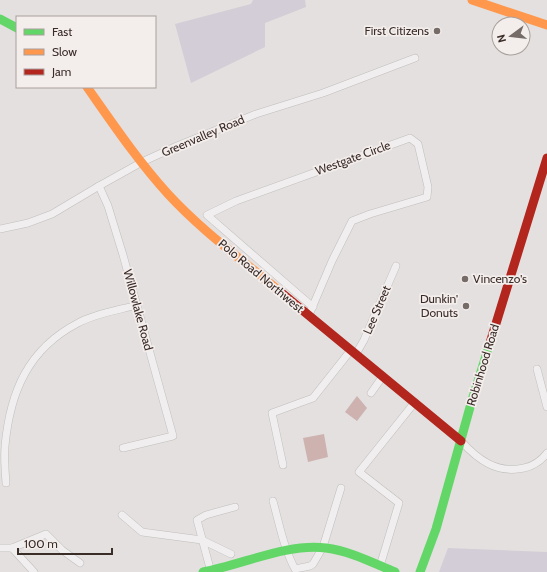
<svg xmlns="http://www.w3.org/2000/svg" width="547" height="572" font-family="Cabin,sans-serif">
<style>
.green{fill:#d2cdd6}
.water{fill:#cdb2af}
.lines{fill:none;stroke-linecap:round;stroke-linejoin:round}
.street-casing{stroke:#c1bebd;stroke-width:8}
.street{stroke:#f0eeee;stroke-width:7}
.fast{stroke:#63d668;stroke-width:9}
.slow{stroke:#ff974d;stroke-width:9}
.jam{stroke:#b3261e;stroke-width:9}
.poi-dot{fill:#756b67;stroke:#f3edec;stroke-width:1.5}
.labels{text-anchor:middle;stroke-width:3.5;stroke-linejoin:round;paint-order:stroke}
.poi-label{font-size:12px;fill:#3a2c27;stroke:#f3edec;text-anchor:end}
.street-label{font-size:12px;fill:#3a2c27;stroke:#f3edec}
</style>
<rect width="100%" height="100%" fill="#e3e0df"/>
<!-- green -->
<g class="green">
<path d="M253,0H305L306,7L265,23V47L191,83L175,24L251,4Z"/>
<path d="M448,548L547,552V572H439Z"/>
</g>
<!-- water -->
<g class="water">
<path d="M357,396L367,408L357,421L345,412Z"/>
<path d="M324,434L328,457L308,462L303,438Z"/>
</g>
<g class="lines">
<defs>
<g id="street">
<path d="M99,186L108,206L123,255L173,436L123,448"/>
<path d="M0,229L28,223L52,214L99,186L142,162L177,146L256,114L323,93L415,58"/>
<path d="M309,315L332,261L352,221L370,214L427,197L428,187L418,144L410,138L236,201L207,215L313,307"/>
<path d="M356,354L364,340L396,266"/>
<path d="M537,369L547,407"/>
<path d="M371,393L383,376"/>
<path d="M461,441C478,460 497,474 524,468C533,466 541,461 547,453"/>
<path d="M283,465L272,413L313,398L351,350"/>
<path d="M6,483C5,471 4,458 5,446C10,392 28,349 78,323C94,314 119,310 137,305"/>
<path d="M273,501C279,523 284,549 295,569L310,566L313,564L323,547L341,488"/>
<path d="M122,515L142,532L202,540L231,554"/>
<path d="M0,548H12L34,572"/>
<path d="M12,548L46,534L62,550L80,563"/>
<path d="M380,566L399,503L359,472L415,402"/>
<path d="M211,572L197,520L206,515L235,507"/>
</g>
</defs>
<!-- street casing -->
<use href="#street" class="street-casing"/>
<!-- street -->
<use href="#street" class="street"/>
<!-- fast -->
<g class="fast">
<path d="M0,19L17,28"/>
<path d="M203,572C242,565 286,543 326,548C350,551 373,563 395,572"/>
<path d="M420,572L436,529L472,400L490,343"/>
</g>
<!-- slow -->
<g class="slow">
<path d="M472,0L547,25"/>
<path d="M87,87C113,124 138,161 168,194C201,230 241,259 278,290"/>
</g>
<!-- jam -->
<g class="jam">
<path d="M278,290L461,441"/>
<path d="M490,343L547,158"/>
</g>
</g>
<!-- markers -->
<g class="poi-dot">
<circle cx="437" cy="31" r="4"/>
<circle cx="465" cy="279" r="4"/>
<circle cx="466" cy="306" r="4"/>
</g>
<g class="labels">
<!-- poi labels -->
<g class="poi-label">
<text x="429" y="35">First Citizens</text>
<text x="473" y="283" text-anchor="start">Vincenzo's</text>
<text x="458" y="303">Dunkin'<tspan x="458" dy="14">Donuts</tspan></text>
</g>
<!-- street labels -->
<g class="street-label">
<text transform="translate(203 136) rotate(-23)" y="4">Greenvalley Road</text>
<text transform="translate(353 158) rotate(-20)" y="4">Westgate Circle</text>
<text transform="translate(261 276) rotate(40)" y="4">Polo Road Northwest</text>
<text transform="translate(138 310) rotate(75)" y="4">Willowlake Road</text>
<text transform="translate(377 310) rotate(-67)" y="4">Lee Street</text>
<text transform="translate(483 365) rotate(-73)" y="4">Robinhood Road</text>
</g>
</g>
<!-- legend -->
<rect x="16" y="16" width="140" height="72" fill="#f3edec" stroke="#a9a09d"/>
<rect x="24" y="29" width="20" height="6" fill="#63d668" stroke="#a9a09d"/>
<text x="52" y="36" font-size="12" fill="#3a2c27">Fast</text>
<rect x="24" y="49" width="20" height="6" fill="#ff974d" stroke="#a9a09d"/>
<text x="52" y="56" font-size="12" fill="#3a2c27">Slow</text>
<rect x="24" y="69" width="20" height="6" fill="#b3261e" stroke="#a9a09d"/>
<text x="52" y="76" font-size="12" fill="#3a2c27">Jam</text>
<!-- north arrow -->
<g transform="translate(511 36) rotate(255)"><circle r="19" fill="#f3edec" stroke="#a9a09d"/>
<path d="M0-3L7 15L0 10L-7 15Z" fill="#756b67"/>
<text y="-6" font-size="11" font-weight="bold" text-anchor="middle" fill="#3a2c27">N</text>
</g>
<!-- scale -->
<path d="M18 548v6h94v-6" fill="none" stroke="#3a2c27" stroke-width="2"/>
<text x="24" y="548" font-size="12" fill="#3a2c27" stroke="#f3edec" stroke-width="3" paint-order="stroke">100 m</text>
</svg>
